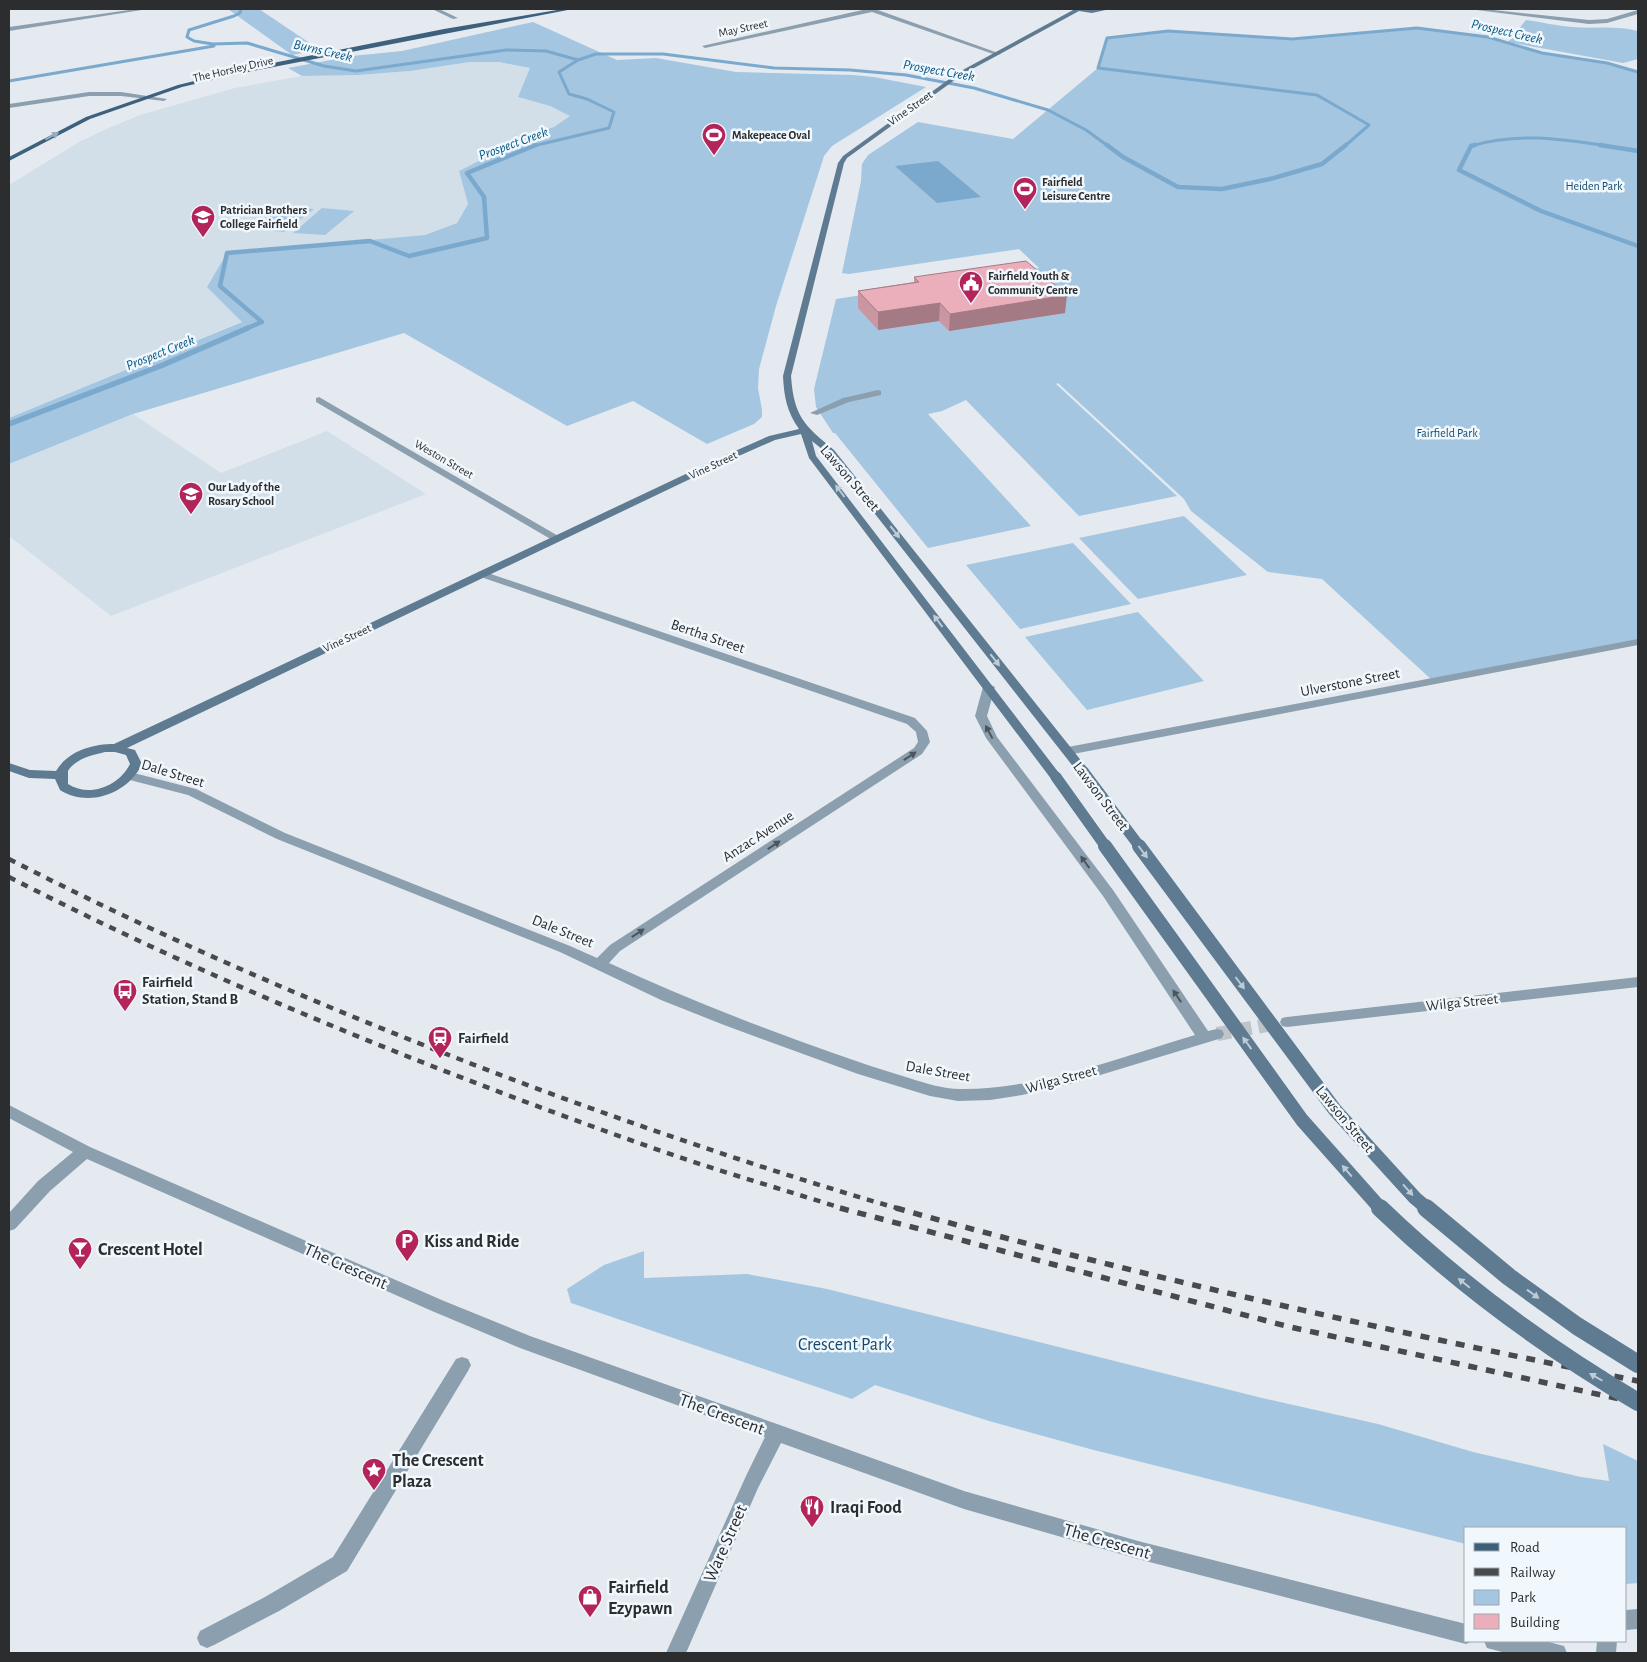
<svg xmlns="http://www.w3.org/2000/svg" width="1647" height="1662" font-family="'Alegreya Sans',sans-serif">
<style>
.built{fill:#d2dfe9}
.green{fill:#a4c6e1}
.water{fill:#7ba9cd}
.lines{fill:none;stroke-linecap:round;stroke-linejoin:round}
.stream-far2{stroke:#7ba9cd;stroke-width:3}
.stream-far1{stroke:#7ba9cd;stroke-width:4.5}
.stream{stroke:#7ba9cd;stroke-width:5.5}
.minor-tunnel{stroke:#bfc4c9;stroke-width:14;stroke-dasharray:14 7;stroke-linecap:butt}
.pedestrian{fill:#8b9faf;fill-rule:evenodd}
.minor{fill:#8b9faf;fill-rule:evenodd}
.tertiary{fill:#8b9faf;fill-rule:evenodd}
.secondary{fill:#5e7b92;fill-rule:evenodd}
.primary{fill:#3d617d;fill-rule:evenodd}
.rail-far1{stroke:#484a4d;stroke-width:4.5;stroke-dasharray:7 7;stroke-linecap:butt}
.rail{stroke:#484a4d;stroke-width:5.5;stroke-dasharray:9 9;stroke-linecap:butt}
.secondary-bridge-far2{stroke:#5e7b92;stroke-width:11}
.secondary-bridge-far1{stroke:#5e7b92;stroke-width:14}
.secondary-bridge{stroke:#5e7b92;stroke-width:18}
.wall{fill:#ca96a2}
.shaded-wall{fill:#a47a84}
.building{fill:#ebafbc;stroke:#a47a84}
.oneway{fill:#97acbd}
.oneway2{fill:#beccd8}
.oneway3{fill:#4d555c}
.labels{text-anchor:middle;stroke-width:5;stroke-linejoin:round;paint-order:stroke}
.far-street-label{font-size:12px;fill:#2b2d2f;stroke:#f1f8fd}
.far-poi-label{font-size:12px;font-weight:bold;fill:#2b2d2f;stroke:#f1f8fd;text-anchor:start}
.far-park-label{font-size:12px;fill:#134a6d;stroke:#f1f8fd}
.far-water-label{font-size:14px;font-style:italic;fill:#085886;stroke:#f1f8fd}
.street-label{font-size:15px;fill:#2b2d2f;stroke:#f1f8fd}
.poi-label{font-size:15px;font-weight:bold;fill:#2b2d2f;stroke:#f1f8fd;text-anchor:start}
.near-poi-label{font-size:18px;font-weight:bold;fill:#2b2d2f;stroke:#f1f8fd;text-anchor:start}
.near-street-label{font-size:18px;fill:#2b2d2f;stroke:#f1f8fd}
.near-park-label{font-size:18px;fill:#134a6d;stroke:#f1f8fd}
</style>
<rect width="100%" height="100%" fill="#e4eaf0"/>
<!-- built -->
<g class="built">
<path d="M470,62H499L530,68L518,97L550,106L571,116L554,127L534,133L459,171L468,204L457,223L425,235L370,241L243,321L9,418V185L79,142L104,130L140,115L235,88L302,76L358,75L410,71Z"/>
<path d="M133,414L221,473L327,431L426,494L111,616L9,536V464Z"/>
</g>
<!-- green -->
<g class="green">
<path d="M228,9H259L320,50L292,55Z"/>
<path d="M1526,20C1541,22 1557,26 1573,27C1595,29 1617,25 1638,31V59L1623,63L1508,42Z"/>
<path d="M533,22L617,60L656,58L736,72L853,75L874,77L926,87L832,146L824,156L776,306L759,369L758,388L762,410V417L754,424L707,444L633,401L567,426L404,333L133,414L9,464V418L242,322L207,287L227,253L425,235L457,223L468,204L459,171L534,133L554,127L570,116L550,106L518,97L530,68L499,62H470L410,71L358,75L302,76L288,68L352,56L402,51Z"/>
<path d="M1417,28L1488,37L1542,53L1607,63L1638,72V642L1433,681L1322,579L1268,572L1191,511L1184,499L1058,383L1056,384L1177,496L1079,516L966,400L942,411L928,414L1031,526L928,548L835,433H833L816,407L814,389L836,299L1039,268L1019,249L849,274L842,273L861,181L862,164L868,155L918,122L1013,139L1098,68L1107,38L1168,31L1292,39Z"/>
<path d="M284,206L314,209L284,232L253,229Z"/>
<path d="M322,208L354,211L325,235L293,233Z"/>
<path d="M1184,516L1247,575L1138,599L1079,538Z"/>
<path d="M1073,543L1131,604L1020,629L966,565Z"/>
<path d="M1138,612L1204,681L1087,710L1025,637Z"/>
<path d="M644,1251V1278L747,1274L827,1289L1262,1398L1378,1424L1473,1452L1581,1477L1609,1481L1603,1444L1638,1461V1583L1626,1584V1528H1466V1544L1090,1449L989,1421L875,1385L852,1399L571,1303L567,1289L604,1265Z"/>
</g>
<!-- water -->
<path class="water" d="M938,161L981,197L937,203L895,166Z"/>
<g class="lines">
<!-- stream-far2 -->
<g class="stream-far2">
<path d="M241,9L240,13L234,16L189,30L187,37L194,41L213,44L247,43L324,66L356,71L506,50L546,51L578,60"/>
<path d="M9,81L214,46"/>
<path d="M533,146L609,128L614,112L587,99L569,94L559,72L578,60L596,54H663L774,68L850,70L906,75L974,88L1048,110L1086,130L1108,146"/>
<path d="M1345,146L1369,125L1317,95L1098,68L1107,38L1168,31L1292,39L1417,28L1488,37L1542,53L1607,63L1638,72"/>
<path d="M1471,146C1517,132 1561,139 1608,146"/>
</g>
<!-- stream-far1 -->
<g class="stream-far1">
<path d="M1107,145L1123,157L1178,187L1222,189L1270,179L1322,164L1346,145"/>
<path d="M1475,145L1471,146L1459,170L1541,211L1638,246"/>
<path d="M1600,145L1638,151"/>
<path d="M245,329L262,322L220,286L227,253L370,241L409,256L487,238L484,197L467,173L536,145"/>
</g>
<!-- stream -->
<path class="stream" d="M9,424L163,365L248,328"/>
<!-- minor-tunnel -->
<path class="minor-tunnel" d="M1217,1034L1279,1023"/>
<!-- pedestrian -->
<g class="pedestrian">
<path d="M878,390L881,391V395L849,402L817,415L810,413L843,398Z"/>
<path d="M462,1357L468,1359L471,1365L468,1371L347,1571L279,1611L214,1645L207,1648L200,1645L197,1638L200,1631L265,1597L333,1557L456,1359Z"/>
</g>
<!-- minor -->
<g class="minor">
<path d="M136,9H148L9,31V27Z"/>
<path d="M432,9H439L458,18L453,19Z"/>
<path d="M867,9H875L1001,54L996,55L872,12L705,48L702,46Z"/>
<path d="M89,92H121L167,99L164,101L121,96H89L9,108V104Z"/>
<path d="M319,397L560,537L562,539L557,542L554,541L316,402V398Z"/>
<path d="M482,571L915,718L927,731L930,742L922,754L620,951L609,963C682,997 757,1026 833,1053C858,1062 883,1070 909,1078C925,1083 943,1089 960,1089C1038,1090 1121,1057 1195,1035L1103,896L986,738L975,716L983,687L989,684L995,687L987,716L997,737L1113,890L1208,1031L1217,1029L1222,1030L1224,1034L1222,1038L1074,1083L1022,1095L990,1100L958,1101L930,1096L858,1074L724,1025L661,1000L560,952L277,839L188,795L126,779L124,776L130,772L196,789L285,833L570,946L597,958L610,945L914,748L918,742L916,732L907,724L478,576V572Z"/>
<path d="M1638,639V645L1068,755L1062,751L1068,747Z"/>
<path d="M1638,977V987L1287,1027L1282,1026L1280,1022L1282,1018L1287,1017Z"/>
<path d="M9,1105L90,1147L444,1301L530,1336L777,1424L964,1491L1138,1541L1466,1624V1641H1473L1466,1644L1138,1559L964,1509L781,1443L758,1488L686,1653H666L746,1476L765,1437L520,1348L432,1311L87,1159L50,1191L15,1229L9,1231V1213L38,1181L73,1152L9,1118Z"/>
<path d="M1638,1609V1629L1626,1630V1610Z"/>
<path d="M1484,1641H1545L1564,1646L1567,1653H1506L1487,1648Z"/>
<path d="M1597,1641H1617L1616,1653H1596Z"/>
</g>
<!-- tertiary -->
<path class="tertiary" d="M1469,9H1484L1589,20L1607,19L1638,10V14L1607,23L1589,24Z"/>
<!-- secondary -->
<path class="secondary" d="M1075,9H1110L1092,13L1079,11L963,74L847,158L844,163L791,376C794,417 804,425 834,450L1087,768L1089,771L1087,774H1079L828,454L812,441L816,456L1062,777L1060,780H1052L809,458L801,434L775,440L732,459L127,748L135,750L142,764C128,794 88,808 60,790L55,779L29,778L9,771V763L30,770L56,771C68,751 92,744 114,744L726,455L769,436L799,429C787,412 784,397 783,376L838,163L843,156L959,72ZM105,752H115L126,755L130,764C119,786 90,798 68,784V771C75,759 92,755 105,752Z"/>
<!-- primary -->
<path class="primary" d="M563,9H573L243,73L182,87L90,119L9,161V157L86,117L178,85L243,69L444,29Z"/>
<!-- rail-far1 -->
<g class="rail-far1">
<path d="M9,859C186,950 370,1027 557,1096C670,1137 785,1176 900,1209"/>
<path d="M9,877C215,983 432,1070 650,1147C714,1170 779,1188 844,1209"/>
</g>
<!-- rail -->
<g class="rail">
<path d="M840,1208L1290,1327L1638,1403"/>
<path d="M896,1208C1140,1277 1389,1331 1638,1381"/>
</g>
<!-- secondary-bridge-far2 -->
<g class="secondary-bridge-far2">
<path d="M1083,771L1140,847"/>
<path d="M1056,777L1106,847"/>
</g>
<!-- secondary-bridge-far1 -->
<g class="secondary-bridge-far1">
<path d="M1105,846L1302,1120L1381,1209"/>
<path d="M1139,846L1335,1110L1415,1198L1428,1209"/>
</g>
<!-- secondary-bridge -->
<g class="secondary-bridge">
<path d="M1380,1208C1458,1283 1545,1347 1638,1402"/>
<path d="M1426,1208L1509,1277L1577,1326L1638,1364"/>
</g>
</g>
<!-- wall -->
<path class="wall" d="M914,277L1065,313L949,331L939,321L878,330L858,308V291L914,282Z"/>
<!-- shaded-wall -->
<g class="shaded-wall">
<path d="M1067,295L1065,313L949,331L950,314Z"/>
<path d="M940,303L939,321L878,330V312Z"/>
</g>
<!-- building -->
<path class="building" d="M1026,261L1067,295L950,314L940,303L878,312L858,291L919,282L914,277Z"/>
<!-- one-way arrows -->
<defs><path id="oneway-solid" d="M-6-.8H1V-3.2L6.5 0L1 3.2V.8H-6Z" transform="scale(1.25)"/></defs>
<use class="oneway" href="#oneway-solid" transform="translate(52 136) rotate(-28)"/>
<g class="oneway2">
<use href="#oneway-solid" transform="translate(840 491) rotate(-127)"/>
<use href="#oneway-solid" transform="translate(895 532) rotate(52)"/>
<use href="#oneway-solid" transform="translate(938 621) rotate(-127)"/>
<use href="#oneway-solid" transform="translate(995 660) rotate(52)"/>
<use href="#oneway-solid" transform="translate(1143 852) rotate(53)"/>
<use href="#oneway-solid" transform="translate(1240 983) rotate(53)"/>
<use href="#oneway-solid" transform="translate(1247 1043) rotate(-126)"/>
<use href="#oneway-solid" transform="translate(1347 1171) rotate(-131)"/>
<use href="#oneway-solid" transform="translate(1408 1190) rotate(48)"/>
<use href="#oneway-solid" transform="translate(1464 1283) rotate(-141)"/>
<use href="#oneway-solid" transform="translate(1533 1294) rotate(36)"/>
<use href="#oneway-solid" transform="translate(1596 1377) rotate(-150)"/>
</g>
<g class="oneway3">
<use href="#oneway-solid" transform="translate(989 732) rotate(-118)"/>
<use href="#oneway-solid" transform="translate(910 756) rotate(-33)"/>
<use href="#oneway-solid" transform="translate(774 845) rotate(-33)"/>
<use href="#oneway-solid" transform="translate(1085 862) rotate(-126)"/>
<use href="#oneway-solid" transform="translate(638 933) rotate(-33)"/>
<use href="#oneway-solid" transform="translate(1177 996) rotate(-124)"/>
</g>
<!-- icons -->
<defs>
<symbol id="stadium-pin" viewBox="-11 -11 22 30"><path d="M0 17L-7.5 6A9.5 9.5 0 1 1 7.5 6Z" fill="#b2245a" stroke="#f1f8fd"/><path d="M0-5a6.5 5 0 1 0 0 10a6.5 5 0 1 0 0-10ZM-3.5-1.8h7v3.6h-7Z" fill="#fff"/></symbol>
<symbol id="school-pin" viewBox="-11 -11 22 30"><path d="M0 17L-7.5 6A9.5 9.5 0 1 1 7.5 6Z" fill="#b2245a" stroke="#f1f8fd"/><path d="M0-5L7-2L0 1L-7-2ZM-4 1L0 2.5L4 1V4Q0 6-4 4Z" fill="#fff"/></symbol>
<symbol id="civic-pin" viewBox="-11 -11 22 30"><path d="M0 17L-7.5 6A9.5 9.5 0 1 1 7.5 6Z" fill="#b2245a" stroke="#f1f8fd"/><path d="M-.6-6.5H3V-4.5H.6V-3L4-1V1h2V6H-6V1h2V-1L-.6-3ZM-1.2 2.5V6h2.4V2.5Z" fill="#fff"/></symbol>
<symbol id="bus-pin" viewBox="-11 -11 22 30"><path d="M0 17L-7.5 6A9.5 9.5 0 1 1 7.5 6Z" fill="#b2245a" stroke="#f1f8fd"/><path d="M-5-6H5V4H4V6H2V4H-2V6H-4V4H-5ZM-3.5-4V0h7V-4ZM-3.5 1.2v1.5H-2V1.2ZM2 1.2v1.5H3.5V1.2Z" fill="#fff"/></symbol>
<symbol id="station-pin" viewBox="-11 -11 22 30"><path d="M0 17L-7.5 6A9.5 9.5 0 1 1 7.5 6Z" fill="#b2245a" stroke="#f1f8fd"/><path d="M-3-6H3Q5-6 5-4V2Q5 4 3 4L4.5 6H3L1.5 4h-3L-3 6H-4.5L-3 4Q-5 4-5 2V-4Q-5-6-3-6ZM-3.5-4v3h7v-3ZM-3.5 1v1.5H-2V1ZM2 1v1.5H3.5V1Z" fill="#fff"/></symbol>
<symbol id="parking-pin" viewBox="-11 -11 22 30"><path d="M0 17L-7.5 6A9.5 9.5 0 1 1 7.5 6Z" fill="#b2245a" stroke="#f1f8fd"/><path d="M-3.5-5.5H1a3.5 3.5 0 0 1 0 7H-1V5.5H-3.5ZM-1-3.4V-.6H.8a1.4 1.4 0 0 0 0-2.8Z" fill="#fff"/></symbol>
<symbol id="bar-pin" viewBox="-11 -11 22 30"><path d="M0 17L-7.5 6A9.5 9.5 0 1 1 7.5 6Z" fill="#b2245a" stroke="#f1f8fd"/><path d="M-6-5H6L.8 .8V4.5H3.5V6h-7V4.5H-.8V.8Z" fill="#fff"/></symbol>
<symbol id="sight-pin" viewBox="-11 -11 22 30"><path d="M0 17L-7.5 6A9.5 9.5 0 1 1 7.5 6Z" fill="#b2245a" stroke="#f1f8fd"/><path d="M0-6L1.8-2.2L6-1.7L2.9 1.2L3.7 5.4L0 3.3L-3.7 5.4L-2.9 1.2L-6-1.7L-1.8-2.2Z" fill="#fff"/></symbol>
<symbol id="restaurant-pin" viewBox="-11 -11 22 30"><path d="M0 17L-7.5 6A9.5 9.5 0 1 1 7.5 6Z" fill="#b2245a" stroke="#f1f8fd"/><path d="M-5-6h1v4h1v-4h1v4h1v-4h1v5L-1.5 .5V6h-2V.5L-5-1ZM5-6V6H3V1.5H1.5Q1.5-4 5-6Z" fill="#fff"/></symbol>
<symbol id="shop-pin" viewBox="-11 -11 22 30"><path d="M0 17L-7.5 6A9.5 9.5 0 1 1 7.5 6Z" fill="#b2245a" stroke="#f1f8fd"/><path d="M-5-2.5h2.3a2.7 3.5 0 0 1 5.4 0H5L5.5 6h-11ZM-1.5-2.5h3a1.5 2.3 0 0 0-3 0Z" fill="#fff"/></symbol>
</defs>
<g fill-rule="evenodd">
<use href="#stadium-pin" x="700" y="121" width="28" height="38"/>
<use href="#stadium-pin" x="1011" y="175" width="28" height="38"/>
<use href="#school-pin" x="189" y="203" width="28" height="38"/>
<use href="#civic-pin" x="957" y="269" width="28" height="38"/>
<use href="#school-pin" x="177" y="480" width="28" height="38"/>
<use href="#bus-pin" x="111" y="977" width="28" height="38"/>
<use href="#station-pin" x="426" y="1024" width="28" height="38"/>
<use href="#parking-pin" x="393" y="1227" width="28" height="38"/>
<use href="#bar-pin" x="66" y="1235" width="28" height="38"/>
<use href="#sight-pin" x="360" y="1456" width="28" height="38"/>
<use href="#restaurant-pin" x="798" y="1493" width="28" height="38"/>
<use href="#shop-pin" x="576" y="1583" width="28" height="38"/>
</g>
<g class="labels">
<!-- far-street labels -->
<g class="far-street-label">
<text transform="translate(743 28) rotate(-12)" y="4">May Street</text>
<text transform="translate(233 69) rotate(-13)" y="4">The Horsley Drive</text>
<text transform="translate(910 108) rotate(-35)" y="4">Vine Street</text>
<text transform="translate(444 459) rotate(30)" y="4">Weston Street</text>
<text transform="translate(713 465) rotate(-25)" y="4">Vine Street</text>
<text transform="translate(347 638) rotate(-25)" y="4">Vine Street</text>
</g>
<!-- far-poi labels -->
<g class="far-poi-label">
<text x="732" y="139">Makepeace Oval</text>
<text x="1042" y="186">Fairfield<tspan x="1042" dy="14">Leisure Centre</tspan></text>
<text x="220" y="214">Patrician Brothers<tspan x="220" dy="14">College Fairfield</tspan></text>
<text x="988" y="280">Fairfield Youth &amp;<tspan x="988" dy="14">Community Centre</tspan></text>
<text x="208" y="491">Our Lady of the<tspan x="208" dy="14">Rosary School</tspan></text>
</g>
<!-- far-park labels -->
<g class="far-park-label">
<text x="1594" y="190">Heiden Park</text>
<text x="1447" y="437">Fairfield Park</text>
</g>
<!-- far-water labels -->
<g class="far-water-label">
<text transform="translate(1507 31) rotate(13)" y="5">Prospect Creek</text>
<text transform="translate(323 50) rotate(13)" y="5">Burns Creek</text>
<text transform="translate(939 70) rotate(10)" y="5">Prospect Creek</text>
<text transform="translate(513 143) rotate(-20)" y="5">Prospect Creek</text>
<text transform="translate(160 352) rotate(-22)" y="5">Prospect Creek</text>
</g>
<!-- street labels -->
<g class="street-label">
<text transform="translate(850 478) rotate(49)" y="5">Lawson Street</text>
<text transform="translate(708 636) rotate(19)" y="5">Bertha Street</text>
<text transform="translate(1350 682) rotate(-11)" y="5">Ulverstone Street</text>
<text transform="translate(173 773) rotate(17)" y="5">Dale Street</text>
<text transform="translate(1101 796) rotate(53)" y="5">Lawson Street</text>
<text transform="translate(758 836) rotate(-33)" y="5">Anzac Avenue</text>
<text transform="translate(563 931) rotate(22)" y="5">Dale Street</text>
<text transform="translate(1462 1002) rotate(-6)" y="5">Wilga Street</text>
<text transform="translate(938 1071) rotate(10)" y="5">Dale Street</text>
<text transform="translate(1061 1079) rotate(-15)" y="5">Wilga Street</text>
<text transform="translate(1345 1119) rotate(50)" y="5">Lawson Street</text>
</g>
<!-- poi labels -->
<g class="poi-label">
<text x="142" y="987">Fairfield<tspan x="142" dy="17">Station, Stand B</tspan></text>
<text x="458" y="1043">Fairfield</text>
</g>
<!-- near-poi labels -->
<g class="near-poi-label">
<text x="424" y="1247">Kiss and Ride</text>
<text x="98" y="1255">Crescent Hotel</text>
<text x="392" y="1466">The Crescent<tspan x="392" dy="21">Plaza</tspan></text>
<text x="830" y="1513">Iraqi Food</text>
<text x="608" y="1593">Fairfield<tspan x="608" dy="21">Ezypawn</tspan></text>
</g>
<!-- near-street labels -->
<g class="near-street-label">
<text transform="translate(346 1266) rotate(24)" y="6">The Crescent</text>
<text transform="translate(722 1414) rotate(20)" y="6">The Crescent</text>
<text transform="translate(1107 1541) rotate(16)" y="6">The Crescent</text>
<text transform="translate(725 1543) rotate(-66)" y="6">Ware Street</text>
</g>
<!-- near-park labels -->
<g class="near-park-label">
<text x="845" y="1350">Crescent Park</text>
</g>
</g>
<!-- border -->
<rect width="1647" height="1662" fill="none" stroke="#2b2d2f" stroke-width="20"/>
<!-- legend -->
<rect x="1464" y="1527" width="162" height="115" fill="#f1f8fd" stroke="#a2a7ab"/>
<rect x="1474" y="1543" width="25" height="8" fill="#3d617d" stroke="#a2a7ab"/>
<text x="1510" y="1552" font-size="15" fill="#2b2d2f">Road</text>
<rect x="1474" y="1568" width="25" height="8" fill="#484a4d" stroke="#a2a7ab"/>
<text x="1510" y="1577" font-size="15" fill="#2b2d2f">Railway</text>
<rect x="1474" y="1590" width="25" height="15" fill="#a4c6e1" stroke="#a2a7ab"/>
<text x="1510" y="1602" font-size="15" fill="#2b2d2f">Park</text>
<rect x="1474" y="1614" width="25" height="15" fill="#ebafbc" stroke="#a2a7ab"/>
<text x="1510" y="1627" font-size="15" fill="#2b2d2f">Building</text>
</svg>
